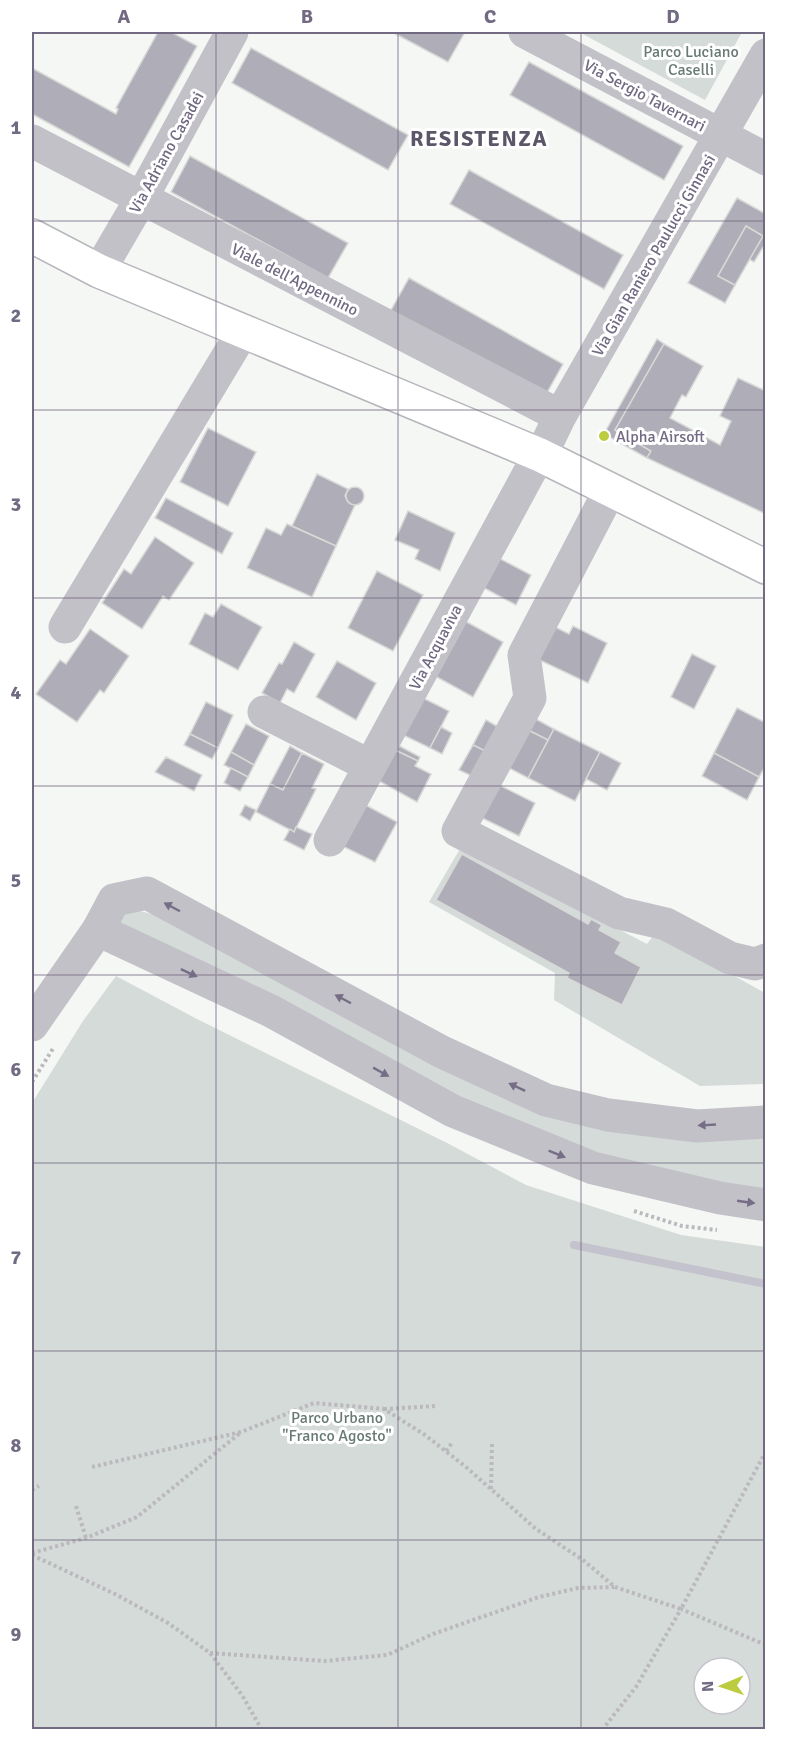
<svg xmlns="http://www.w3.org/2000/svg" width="797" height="1761" font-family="Signika,sans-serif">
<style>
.green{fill:#d4dbd8;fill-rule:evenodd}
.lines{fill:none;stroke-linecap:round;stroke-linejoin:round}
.stream{stroke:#c3c2cd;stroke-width:8}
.building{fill:#afadb7;stroke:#d7d9d7;stroke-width:1.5}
.major-casing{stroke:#b7b5bc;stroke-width:36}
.path{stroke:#bbb9be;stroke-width:4;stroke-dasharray:3 3;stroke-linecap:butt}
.minor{stroke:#c3c1c8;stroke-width:33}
.major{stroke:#fff;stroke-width:33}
.oneway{fill:#766e86}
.grid{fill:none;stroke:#726a82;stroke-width:1.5;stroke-opacity:0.55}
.poi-dot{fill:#bdcc3f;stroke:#fff;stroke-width:2}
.labels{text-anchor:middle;stroke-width:6;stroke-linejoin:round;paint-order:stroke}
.park-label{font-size:16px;fill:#687a74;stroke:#fff}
.street-label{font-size:16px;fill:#726a82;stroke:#fff}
.poi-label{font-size:16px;fill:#726a82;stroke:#fff;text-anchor:start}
.district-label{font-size:22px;font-weight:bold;letter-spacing:1.5px;fill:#5c5768;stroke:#fff}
.neatline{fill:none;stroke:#726a82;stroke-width:2}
.grid-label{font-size:20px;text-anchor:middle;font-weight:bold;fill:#726a82}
</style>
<rect width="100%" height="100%" fill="#f5f7f5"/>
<!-- green -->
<g class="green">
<path d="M579,32H742L705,100Z"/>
<path d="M461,847L647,944L656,932L765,993V1084L700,1086L554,1000L555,973L429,902Z"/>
<path d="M128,908L172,919L491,1086L765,1135V1196L736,1194L529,1132L110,922Z"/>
<path d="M116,976L197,1019L449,1144L526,1185L681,1235L765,1247V1729H32V1103L83,1021ZM704,1668H740V1704H704Z"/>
</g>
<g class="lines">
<!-- stream -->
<path class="stream" d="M574,1245L766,1284"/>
</g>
<!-- building -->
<g class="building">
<path d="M158,32H171L197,46L129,167L32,114V68L116,114L118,109L116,108Z"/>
<path d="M392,32H465L448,62Z"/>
<path d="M251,48L408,135L388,170L232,83Z"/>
<path d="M529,62L683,146L664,180L510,95Z"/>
<path d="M190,156L348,243L328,278L171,192Z"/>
<path d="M469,170L623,255L604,289L450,204Z"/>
<path d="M737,198L766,214V242L754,262L749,259L763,236L746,226L718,276L735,285L725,303L688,283Z"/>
<path d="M746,226L763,236L735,285L718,276Z"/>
<path d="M409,278L563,364L544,398L390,312Z"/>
<path d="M657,339L664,344L615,430L651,451L647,458L604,434Z"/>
<path d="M664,344L703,366L686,397L682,395L670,418L720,445L731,421L720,416L738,378L766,391V514L647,458L651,451L615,430Z"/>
<path d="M208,428L256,452L228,506L180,482Z"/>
<path d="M317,474L348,489L345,496L348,502L355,505L336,546L292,526Z"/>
<circle cx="355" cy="496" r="9"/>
<path d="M166,498L233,533L222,554L155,518Z"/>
<path d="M408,511L455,533L440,571L415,559L419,550L395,540Z"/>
<path d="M287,524L336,546L312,597L247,568L266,528L281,535Z"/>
<path d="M155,537L194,563L169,600L163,596L142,629L102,603L124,569L131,574Z"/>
<path d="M491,554L531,575L516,605L475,583Z"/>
<path d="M377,571L423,595L393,651L348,628Z"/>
<path d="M221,604L262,627L238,670L189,644L205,613L213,617Z"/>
<path d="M465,621L503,642L473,697L435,676Z"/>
<path d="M547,623L569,634L573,626L607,643L588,683L531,656Z"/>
<path d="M90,629L129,656L104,693L100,690L77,722L36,694L60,660L66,664Z"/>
<path d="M294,642L315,654L294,693L287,689L280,703L262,693L279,663L282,664Z"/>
<path d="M692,654L716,666L694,709L671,697Z"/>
<path d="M337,661L376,683L356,720L316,697Z"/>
<path d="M417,695L449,711L430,748L401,734Z"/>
<path d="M206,702L233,715L218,748L190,734Z"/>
<path d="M737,708L766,723V765L759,777L714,753Z"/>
<path d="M534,718L554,729L548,740L528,730Z"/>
<path d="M486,720L502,729L489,753L473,745Z"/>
<path d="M246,724L269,736L254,765L231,752Z"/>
<path d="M441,727L452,733L442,754L430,748Z"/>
<path d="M554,729L600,752L575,801L528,778Z"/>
<path d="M528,730L548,740L528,778L509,768Z"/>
<path d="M190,734L218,748L212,759L184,745Z"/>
<path d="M392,742L420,757L418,761L395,750Z"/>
<path d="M473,745L489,753L476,778L459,770Z"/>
<path d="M290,746L302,753L283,790L270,784Z"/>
<path d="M395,750L418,761L415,766L431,774L417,802L379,781Z"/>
<path d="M231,752L254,765L248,777L224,765Z"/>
<path d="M600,752L621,763L607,790L586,779Z"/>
<path d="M302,753L324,764L312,788L316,789L294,832L256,812L270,784L283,790Z"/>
<path d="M714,753L759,777L747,800L702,776Z"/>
<path d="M166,757L202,775L194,791L155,772Z"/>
<path d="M231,768L248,777L240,791L224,783Z"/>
<path d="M491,781L535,803L519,836L474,814Z"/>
<path d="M360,802L397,822L375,862L338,844Z"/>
<path d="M245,805L256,810L250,821L240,815Z"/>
<path d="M296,827L312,834L304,850L284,840L290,829L294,832Z"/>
<path d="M462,854L588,924L591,919L602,925L599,930L621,942L615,953L641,967L622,1005L567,978L569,973L436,900Z"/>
</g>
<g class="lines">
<defs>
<path id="major" d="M32,236L99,271L540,455L766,567"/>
</defs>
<!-- major casing -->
<use href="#major" class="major-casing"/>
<!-- path -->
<g class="path">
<path d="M32,1082L54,1047"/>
<path d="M634,1211L682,1226L717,1230"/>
<path d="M384,1409L437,1406"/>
<path d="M446,1451L452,1443"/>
<path d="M92,1467L241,1432L314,1403L384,1409L425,1435L466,1467L536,1529L583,1560L615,1587L681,1609L766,1451"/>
<path d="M491,1489L492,1443"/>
<path d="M32,1490L39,1486"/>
<path d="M76,1506L86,1538"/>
<path d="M32,1553L86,1538L137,1517L240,1433"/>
<path d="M32,1555L115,1594L168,1623L210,1653L242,1695L262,1730"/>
<path d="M210,1653L324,1661L387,1655L433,1634L539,1597L578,1588L614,1587"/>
<path d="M602,1730L636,1687L681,1609L766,1645"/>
</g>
<!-- minor -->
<g class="minor">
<path d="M525,32L766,159"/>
<path d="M32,141L560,416"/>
<path d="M99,271L141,199L232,32"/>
<path d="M610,490L524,655L530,698L458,831L619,913L666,924L730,958L755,964L766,960"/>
<path d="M65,627L243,331"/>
<path d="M264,712L370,766"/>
<path d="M330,840L534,464L549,439L560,416L766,55"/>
<path d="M98,930L271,1011L453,1111L593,1168L720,1198L766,1205"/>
<path d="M32,1025L98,930L114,900L147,893L442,1052L546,1100L608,1115L697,1126L766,1122"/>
</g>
<!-- major -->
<use href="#major" class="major"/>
</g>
<!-- one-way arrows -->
<defs><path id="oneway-solid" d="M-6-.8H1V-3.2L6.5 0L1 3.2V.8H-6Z" transform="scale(1.5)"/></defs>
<g class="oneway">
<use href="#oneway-solid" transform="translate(172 907) rotate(-152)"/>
<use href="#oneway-solid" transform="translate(189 973) rotate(25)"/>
<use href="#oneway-solid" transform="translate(343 999) rotate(-152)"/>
<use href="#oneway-solid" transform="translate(381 1072) rotate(29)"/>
<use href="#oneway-solid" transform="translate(517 1087) rotate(-155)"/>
<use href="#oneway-solid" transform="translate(707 1125) rotate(177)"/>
<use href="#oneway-solid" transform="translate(557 1154) rotate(22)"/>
<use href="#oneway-solid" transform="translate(746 1202) rotate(8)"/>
</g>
<!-- grid -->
<path class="grid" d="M216,32V1730M398,32V1730M581,32V1730M32,221H766M32,410H766M32,598H766M32,786H766M32,975H766M32,1163H766M32,1351H766M32,1540H766"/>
<!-- markers -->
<circle class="poi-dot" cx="604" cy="436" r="6"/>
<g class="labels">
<!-- park labels -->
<g class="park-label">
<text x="691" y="57">Parco Luciano<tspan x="691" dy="18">Caselli</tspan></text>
<text x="337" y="1423">Parco Urbano<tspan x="337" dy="18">"Franco Agosto"</tspan></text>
</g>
<!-- street labels -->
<g class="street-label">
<text transform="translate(645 95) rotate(28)" y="6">Via Sergio Tavernari</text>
<text transform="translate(166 152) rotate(-61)" y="6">Via Adriano Casadei</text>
<text transform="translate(653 255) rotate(-60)" y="6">Via Gian Raniero Paulucci Ginnasi</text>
<text transform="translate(295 279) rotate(27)" y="6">Viale dell'Appennino</text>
<text transform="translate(435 647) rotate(-62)" y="6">Via Acquaviva</text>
</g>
<!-- poi labels -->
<g class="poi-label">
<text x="616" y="442">Alpha Airsoft</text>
</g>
<!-- district labels -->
<g class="district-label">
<text x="479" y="146">RESISTENZA</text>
</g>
</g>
<!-- border -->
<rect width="797" height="1761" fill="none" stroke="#ffffff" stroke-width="66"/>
<!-- north arrow -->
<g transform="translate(722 1686) rotate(268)"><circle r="28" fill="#ffffff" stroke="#c7c3cd" stroke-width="1.5"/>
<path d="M0-4.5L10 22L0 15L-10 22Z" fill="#bdcc3f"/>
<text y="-9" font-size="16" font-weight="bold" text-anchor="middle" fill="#726a82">N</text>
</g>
<rect x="33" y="33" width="731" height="1695" class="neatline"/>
<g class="grid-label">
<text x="124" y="23">A</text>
<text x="307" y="23">B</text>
<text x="490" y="23">C</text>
<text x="673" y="23">D</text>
<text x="16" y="134">1</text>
<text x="16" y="322">2</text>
<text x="16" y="511">3</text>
<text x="16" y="699">4</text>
<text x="16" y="887">5</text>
<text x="16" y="1076">6</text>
<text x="16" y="1264">7</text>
<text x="16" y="1452">8</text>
<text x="16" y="1641">9</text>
</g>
</svg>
